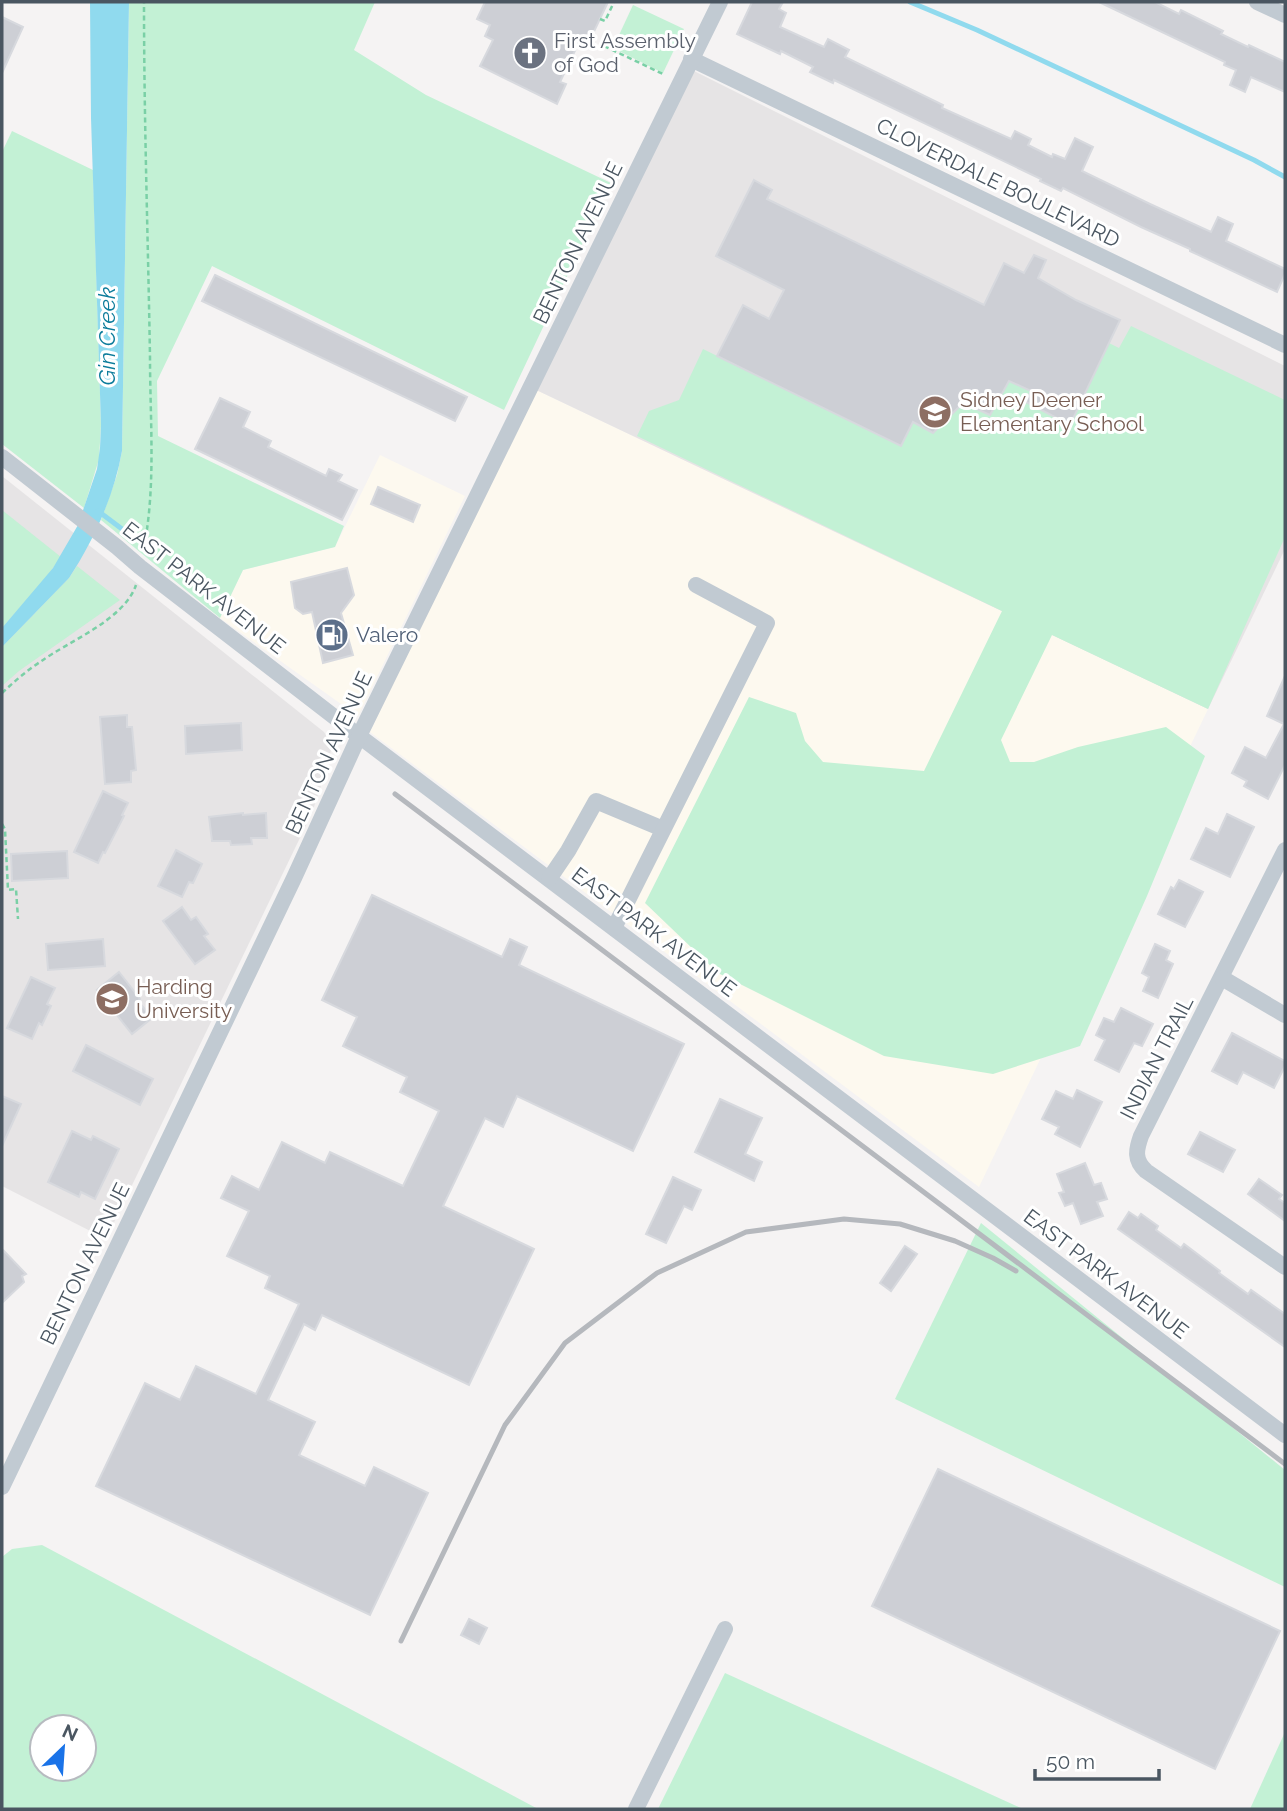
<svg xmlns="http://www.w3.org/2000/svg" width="1287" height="1811" font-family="Raleway,sans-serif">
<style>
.commercial{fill:#fdf9ef}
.education{fill:#e6e4e5}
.green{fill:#c3f1d5;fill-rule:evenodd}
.water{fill:#90daee}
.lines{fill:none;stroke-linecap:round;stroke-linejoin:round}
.stream{stroke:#90daee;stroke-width:5}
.building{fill:#cdcfd5;stroke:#d7d9de;stroke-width:2}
.path{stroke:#7ad0a6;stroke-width:2.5;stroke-dasharray:5 3.5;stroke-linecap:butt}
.minor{stroke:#c1cad2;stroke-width:16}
.rail{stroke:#b5b8bd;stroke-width:5}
.labels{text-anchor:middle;stroke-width:6;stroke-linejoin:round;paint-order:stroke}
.worship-label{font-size:21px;fill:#5b616d;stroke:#fff;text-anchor:start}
.street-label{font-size:21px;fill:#4a5661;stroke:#fff}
.education-label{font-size:21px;fill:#785e54;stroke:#fff;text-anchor:start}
.service-label{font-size:21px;fill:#4e5e75;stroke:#fff;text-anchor:start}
.water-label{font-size:23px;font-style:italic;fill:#0c7c9b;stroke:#fff}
</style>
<rect width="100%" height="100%" fill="#f5f3f3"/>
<!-- commercial -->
<g class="commercial">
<path d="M532,388L1208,709L979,1187L370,732Z"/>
<path d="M380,455L465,496L358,716L220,618L243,570L335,547Z"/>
</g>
<!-- education -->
<g class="education">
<path d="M692,70L1285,366V549L1208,709L532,388Z"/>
<path d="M2,476L324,732L332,745L328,764L312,813L106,1239L2,1186Z"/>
</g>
<!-- green -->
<g class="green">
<path d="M129,2H375L354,50L426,95L611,183L504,410L212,266L157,381L158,436L344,526L335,547L243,570L220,618L101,520L117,475L122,451Z"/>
<path d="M633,5L684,29L663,73L613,48Z"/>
<path d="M12,131L93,170L101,425L99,459L84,508L2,444V152Z"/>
<path d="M1131,326L1285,400V537L1208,709L1052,635L1001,740L1010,762H1034L1078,747L1166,727L1205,756L1147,896L1080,1046L993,1074L884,1056L718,973L645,903L749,697L796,713L805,741L823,762L924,771L1002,611L637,436L649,411L679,400L703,349L901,446L913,422L933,433L963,403L990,415L1009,381L1031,391L1070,424L1109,343L1119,348Z"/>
<path d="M2,510L61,557L45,579L2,628Z"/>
<path d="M77,566L120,600L19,671L2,686V647L69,578Z"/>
<path d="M981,1223L1285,1470V1587L895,1399Z"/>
<path d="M42,1545L538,1809H2V1557L12,1549ZM42,1727H84V1769H42Z"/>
<path d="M725,1673L1023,1809H658Z"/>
<path d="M1285,1732V1809H1250Z"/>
</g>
<!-- water -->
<path class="water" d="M90,2H129L122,451C114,496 94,540 69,578L2,647V628L53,568L78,525L97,469L100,448L101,425L91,118Z"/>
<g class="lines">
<!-- stream -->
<g class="stream">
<path d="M910,2L977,30L1254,160L1285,177"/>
<path d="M98,511L134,538"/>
</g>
</g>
<!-- building -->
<g class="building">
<path d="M485,2H608L590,40L582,36L560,82L566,84L557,104L480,66L493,40L485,36L490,25L477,19Z"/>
<path d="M752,2H783L779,9L786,13L780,27L824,47L828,39L849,50L845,57L943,105L942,108L1011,139L1015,131L1031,139L1028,145L1052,157L1053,154L1065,159L1075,138L1093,147L1082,171L1150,204L1211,232L1218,217L1233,224L1226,241L1285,269V274L1277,292L1190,251V249L1141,227L1063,188L1061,191L1040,181L1041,179L834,80L833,83L810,72L813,67L781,51L780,54L737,34Z"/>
<path d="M1099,2H1155L1179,14L1181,10L1223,31L1221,34L1248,47L1249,45L1285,62V92L1251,77L1245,92L1230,85L1236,70L1224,65L1225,62Z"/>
<path d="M2,17L23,27L2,73Z"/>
<path d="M754,180L772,190L767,199L984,305L1004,263L1024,273L1034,255L1046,260L1038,278L1076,300L1120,320L1070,425L1026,402L1031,391L1009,381L990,415L963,403L933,433L913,422L901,446L717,356L743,305L769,319L784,290L716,256Z"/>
<path d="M215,275L467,397L455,421L202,301Z"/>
<path d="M220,398L250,412L243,427L271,441L268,447L326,476L329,469L342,475L338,481L357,490L342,520L195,449Z"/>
<path d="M378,487L420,505L413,522L371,504Z"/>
<path d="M347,568L354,595L341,613L353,655L323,663L312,612L303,614L295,608L291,582Z"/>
<path d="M1285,676V765L1268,799L1244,786L1247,781L1232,773L1245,747L1266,758L1284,724L1267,716Z"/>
<path d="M127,715V727H132L136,770L131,771V782L105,784L100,717Z"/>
<path d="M241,723L242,750L186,754L185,726Z"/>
<path d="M103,791L128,803L122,815L124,816L105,853L103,852L98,863L74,852Z"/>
<path d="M243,813V815L266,813L267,838H251L252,844L231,845L230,841H212L209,817Z"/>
<path d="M1227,814L1254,827L1230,877L1191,859L1206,828L1218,834Z"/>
<path d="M176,850L202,864L193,883L189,882L182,897L158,886Z"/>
<path d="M67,851L68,878L12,881L11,854Z"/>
<path d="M1179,880L1203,892L1185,927L1158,914L1171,887L1174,889Z"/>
<path d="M372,895L502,957L510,939L527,947L519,965L684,1044L633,1151L517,1096L503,1127L485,1118L443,1206L534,1249L469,1385L322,1315L315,1330L304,1324L268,1400L315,1422L299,1455L365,1486L374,1467L428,1493L370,1615L96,1486L145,1383L180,1400L196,1366L256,1394L299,1304L265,1288L270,1276L227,1256L249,1211L221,1198L232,1176L259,1190L282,1142L325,1163L330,1152L403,1186L439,1111L400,1092L407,1077L343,1046L357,1017L322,1000Z"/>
<path d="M182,907L191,920L196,917L208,934L204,936L215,950L195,964L163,921Z"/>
<path d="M103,939L105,966L48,970L46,944Z"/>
<path d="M1155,944L1170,951L1166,960L1173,964L1158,998L1143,991L1149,977L1142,973Z"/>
<path d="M119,972L140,999L138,1001L152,1018L132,1034L97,990Z"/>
<path d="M31,977L55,988L47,1004L51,1006L42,1025L39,1023L32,1039L7,1028Z"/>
<path d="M1121,1008L1153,1024L1142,1046L1134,1043L1119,1072L1095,1060L1105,1040L1096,1035L1104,1018L1114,1022Z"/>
<path d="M1232,1033L1285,1061V1066L1274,1088L1243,1072L1237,1084L1212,1071Z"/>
<path d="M86,1045L153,1079L140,1105L73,1071Z"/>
<path d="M1077,1090L1102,1102L1080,1147L1055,1134L1059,1127L1042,1119L1056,1091L1073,1099Z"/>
<path d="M2,1096L21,1104L2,1146Z"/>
<path d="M720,1099L762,1118L745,1154L762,1162L754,1181L695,1152Z"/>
<path d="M72,1131L91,1140L93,1136L119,1149L95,1199L81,1192L79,1197L48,1182Z"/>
<path d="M1200,1132L1235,1150L1223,1172L1188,1154Z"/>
<path d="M1085,1163L1094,1185L1101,1183L1107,1199L1097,1202L1103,1216L1081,1224L1073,1203L1065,1206L1059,1193L1064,1192L1057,1174Z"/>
<path d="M673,1177L701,1190L692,1210L684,1206L666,1243L646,1234Z"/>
<path d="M1259,1179L1282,1195L1279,1199L1285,1203V1221L1248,1194Z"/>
<path d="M1129,1212L1138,1218L1141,1214L1158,1226L1156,1230L1181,1248L1184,1244L1220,1271L1219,1273L1248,1294L1251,1290L1285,1314V1347L1118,1229Z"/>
<path d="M905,1246L917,1254L891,1291L880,1283Z"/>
<path d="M2,1249L26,1274L22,1276L24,1282L2,1303Z"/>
<path d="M938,1469L1280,1631L1215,1769L872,1606Z"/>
<path d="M469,1619L487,1628L479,1644L461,1635Z"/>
</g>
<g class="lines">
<!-- path -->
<g class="path">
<path d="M600,19L605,21L614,2"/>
<path d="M604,46L663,74L665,73"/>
<path d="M144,547C156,486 150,420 150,357C148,239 144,120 144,2"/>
<path d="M2,693C14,682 26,671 40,662C69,641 124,620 136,585"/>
<path d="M2,824L5,829L8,890L16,889L18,919"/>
</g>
<!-- minor -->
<g class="minor">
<path d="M1257,2L1285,15"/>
<path d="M691,59L1285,345"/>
<path d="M2,457L117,547L140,567L359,736L1285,1435"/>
<path d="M1285,850L1141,1136C1136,1150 1134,1160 1146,1171L1285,1267"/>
<path d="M549,879L568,851L596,801L663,829"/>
<path d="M614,928L767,623L696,585"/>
<path d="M1222,978L1285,1015"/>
<path d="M2,1487L294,878L359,736L720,2"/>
<path d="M636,1809L725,1629"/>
</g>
<!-- rail -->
<g class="rail">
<path d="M395,794L1285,1464"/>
<path d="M401,1641L505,1425L565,1343L657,1273L746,1232L844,1219L900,1224L955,1241L993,1258L1016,1271"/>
</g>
</g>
<!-- icons -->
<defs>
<symbol id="church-disc" viewBox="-11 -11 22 22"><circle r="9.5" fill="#6b7280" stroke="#fff"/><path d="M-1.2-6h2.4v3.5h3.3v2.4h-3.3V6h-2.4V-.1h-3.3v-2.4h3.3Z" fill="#fff"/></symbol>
<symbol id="school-disc" viewBox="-11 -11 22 22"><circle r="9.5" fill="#8d6e63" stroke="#fff"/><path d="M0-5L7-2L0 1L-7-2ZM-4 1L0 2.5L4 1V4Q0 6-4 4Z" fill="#fff"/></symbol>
<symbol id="fuel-disc" viewBox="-11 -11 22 22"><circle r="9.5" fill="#5c6f8a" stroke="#fff"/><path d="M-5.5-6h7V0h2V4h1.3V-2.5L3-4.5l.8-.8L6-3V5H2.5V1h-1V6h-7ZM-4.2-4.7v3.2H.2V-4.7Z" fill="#fff"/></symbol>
<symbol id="university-disc" viewBox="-11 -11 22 22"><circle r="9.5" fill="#8d6e63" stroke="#fff"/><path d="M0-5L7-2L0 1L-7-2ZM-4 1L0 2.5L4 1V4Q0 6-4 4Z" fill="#fff"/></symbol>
</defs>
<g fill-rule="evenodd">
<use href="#church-disc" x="511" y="34" width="38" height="38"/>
<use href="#school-disc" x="916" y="393" width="38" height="38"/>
<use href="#fuel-disc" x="313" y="616" width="38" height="38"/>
<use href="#university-disc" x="93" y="980" width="38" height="38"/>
</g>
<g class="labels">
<!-- worship labels -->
<g class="worship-label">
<text x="554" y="48">First Assembly<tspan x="554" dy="24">of God</tspan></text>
</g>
<!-- street labels -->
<g class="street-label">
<text transform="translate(998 183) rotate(26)" y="7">CLOVERDALE BOULEVARD</text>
<text transform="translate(578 243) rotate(-64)" y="7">BENTON AVENUE</text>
<text transform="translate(204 588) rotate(38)" y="7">EAST PARK AVENUE</text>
<text transform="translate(329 753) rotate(-65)" y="7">BENTON AVENUE</text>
<text transform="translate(654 932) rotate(37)" y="7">EAST PARK AVENUE</text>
<text transform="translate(1157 1058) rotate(-63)" y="7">INDIAN TRAIL</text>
<text transform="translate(85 1264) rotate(-64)" y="7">BENTON AVENUE</text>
<text transform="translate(1106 1274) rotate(37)" y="7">EAST PARK AVENUE</text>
</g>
<!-- education labels -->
<g class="education-label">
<text x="960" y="407">Sidney Deener<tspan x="960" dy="24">Elementary School</tspan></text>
<text x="136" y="994">Harding<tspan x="136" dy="24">University</tspan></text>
</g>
<!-- service labels -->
<g class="service-label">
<text x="356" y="642">Valero</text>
</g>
<!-- water labels -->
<g class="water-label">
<text transform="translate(107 336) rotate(-90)" y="8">Gin Creek</text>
</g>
</g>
<!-- border -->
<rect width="1287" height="1811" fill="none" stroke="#4a5661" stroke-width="7"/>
<!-- north arrow -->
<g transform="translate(63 1748) rotate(25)"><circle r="33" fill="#ffffff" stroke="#b7bbc0" stroke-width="2"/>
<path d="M0-5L12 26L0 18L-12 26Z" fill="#1a73e8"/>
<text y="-10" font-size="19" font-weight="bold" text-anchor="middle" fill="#4a5661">N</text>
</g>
<!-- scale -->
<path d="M1035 1769v10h124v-10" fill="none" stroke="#4a5661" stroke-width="3.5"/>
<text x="1046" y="1769" font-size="21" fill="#4a5661" stroke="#ffffff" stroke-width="5" paint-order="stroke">50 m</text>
</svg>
